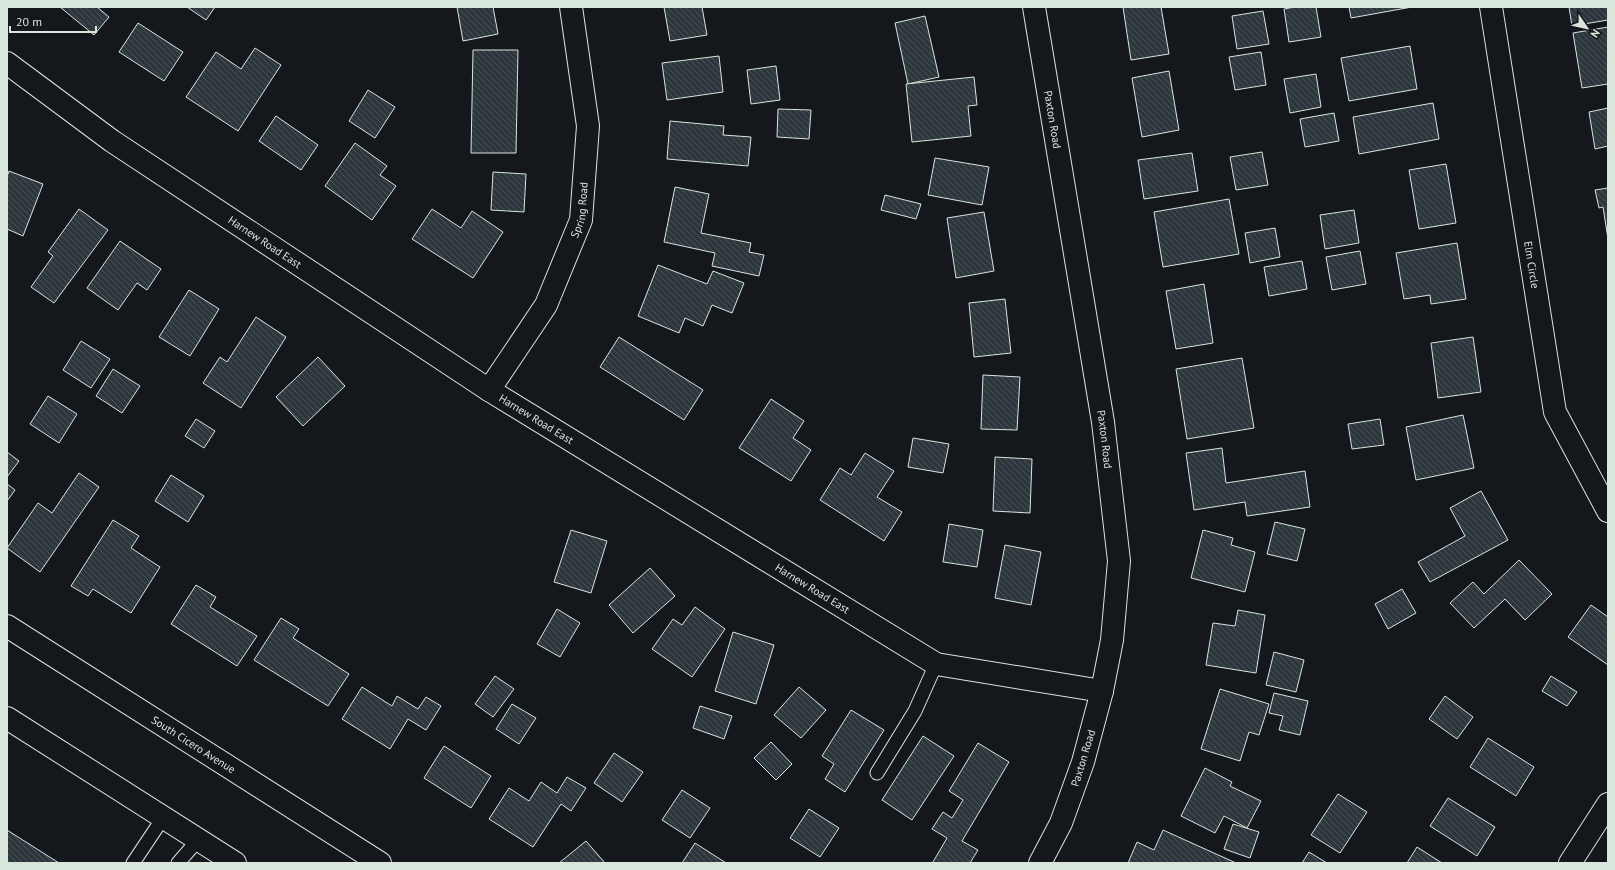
<svg xmlns="http://www.w3.org/2000/svg" width="1615" height="870" font-family="'PT Sans',sans-serif">
<style>
.building{fill:url(#building-back-hatch);stroke:#d8e6dc}
.lines{fill:none;stroke-linecap:round;stroke-linejoin:round}
.service-casing{stroke:#d8e6dc;stroke-width:15}
.minor-casing{stroke:#d8e6dc;stroke-width:24}
.tertiary-casing{stroke:#d8e6dc;stroke-width:24}
.primary-casing{stroke:#d8e6dc;stroke-width:24}
.service{stroke:#14181c;stroke-width:13}
.minor{stroke:#14181c;stroke-width:22}
.tertiary{stroke:#14181c;stroke-width:22}
.primary{stroke:#14181c;stroke-width:22}
.labels{text-anchor:middle;stroke-width:3;stroke-linejoin:round;paint-order:stroke}
.street-label{font-size:11px;fill:#d8e6dc;stroke:#14181c}
</style>
<defs>
<pattern id="building-back-hatch" width="6" height="6" patternUnits="userSpaceOnUse"><rect width="6" height="6" fill="#2c363c"/><path d="M-1 5l2 2M0 0l6 6M5-1l2 2" fill="none" stroke="#4a5358"/></pattern>
</defs>
<rect width="100%" height="100%" fill="#14181c"/>
<!-- building -->
<g class="building">
<path d="M60,7H97L109,17L94,35Z"/>
<path d="M187,7H215L206,20Z"/>
<path d="M457,7H493L498,34L463,41Z"/>
<path d="M664,7H702L707,35L670,41Z"/>
<path d="M1123,7H1161L1169,54L1131,60Z"/>
<path d="M1295,7H1316L1321,37L1289,42L1284,9Z"/>
<path d="M1349,7H1412L1351,18Z"/>
<path d="M1569,7H1608V20L1572,26Z"/>
<path d="M1263,11L1269,44L1237,49L1232,16Z"/>
<path d="M925,16L939,77L908,84L895,23Z"/>
<path d="M138,23L183,52L164,81L119,52Z"/>
<path d="M1608,27V84L1582,88L1573,33Z"/>
<path d="M1410,46L1417,89L1349,101L1341,58Z"/>
<path d="M255,48L281,65L238,131L186,97L216,52L241,69Z"/>
<path d="M473,50H518L516,153H471Z"/>
<path d="M1261,52L1266,85L1235,90L1229,57Z"/>
<path d="M719,56L723,92L667,100L662,63Z"/>
<path d="M776,66L780,100L751,104L747,70Z"/>
<path d="M1169,71L1179,130L1142,137L1132,78Z"/>
<path d="M1316,74L1321,107L1290,113L1284,79Z"/>
<path d="M974,77L977,105L968,106L971,136L912,142L906,84Z"/>
<path d="M368,90L395,107L375,138L349,121Z"/>
<path d="M1433,103L1439,139L1359,154L1353,117Z"/>
<path d="M1608,108V146L1595,149L1589,112Z"/>
<path d="M778,109L811,110L809,139L777,137Z"/>
<path d="M1334,113L1339,141L1305,147L1300,119Z"/>
<path d="M276,116L318,145L301,170L259,141Z"/>
<path d="M670,121L724,126L723,135L751,137L748,166L667,159Z"/>
<path d="M355,143L387,166L380,175L396,186L372,220L325,186Z"/>
<path d="M1262,152L1268,185L1236,190L1230,157Z"/>
<path d="M1192,153L1198,191L1144,199L1138,160Z"/>
<path d="M935,158L989,167L982,205L928,195Z"/>
<path d="M1446,164L1456,223L1419,229L1409,170Z"/>
<path d="M9,171L43,184L23,236L7,229V177Z"/>
<path d="M493,172L526,174L524,212L491,210Z"/>
<path d="M675,187L709,194L701,233L751,243L749,252L764,255L759,276L712,266L715,253L664,242Z"/>
<path d="M1608,188V239L1603,207L1599,208L1595,190Z"/>
<path d="M885,195L921,204L916,219L881,210Z"/>
<path d="M1229,199L1239,254L1163,267L1154,212Z"/>
<path d="M79,209L108,230L54,303L31,287L53,256L48,252Z"/>
<path d="M432,209L461,228L472,211L503,232L473,278L412,239Z"/>
<path d="M1354,210L1359,243L1325,249L1320,215Z"/>
<path d="M984,212L994,271L956,278L947,218Z"/>
<path d="M1275,228L1280,257L1250,263L1245,233Z"/>
<path d="M120,241L161,269L147,290L137,283L118,310L87,288Z"/>
<path d="M1457,243L1466,299L1431,304L1430,295L1404,299L1396,253Z"/>
<path d="M1360,251L1366,284L1332,290L1326,257Z"/>
<path d="M1302,261L1307,289L1269,296L1264,267Z"/>
<path d="M658,265L707,284L713,271L744,283L732,313L712,305L703,326L685,318L679,333L638,316Z"/>
<path d="M1204,284L1213,343L1176,349L1166,291Z"/>
<path d="M189,290L219,309L190,356L159,337Z"/>
<path d="M1005,299L1011,353L974,357L969,303Z"/>
<path d="M256,317L286,337L241,408L203,383L220,357L227,362Z"/>
<path d="M619,337L703,390L684,420L600,367Z"/>
<path d="M1473,337L1481,392L1438,398L1431,343Z"/>
<path d="M81,341L110,359L91,388L63,370Z"/>
<path d="M318,357L345,386L303,426L276,397Z"/>
<path d="M1242,358L1254,428L1187,439L1176,369Z"/>
<path d="M113,369L140,386L122,413L96,396Z"/>
<path d="M983,375L1020,377L1017,430L981,429Z"/>
<path d="M48,396L77,414L59,443L30,424Z"/>
<path d="M771,399L804,421L793,438L811,450L791,481L739,448Z"/>
<path d="M1463,415L1474,468L1416,480L1406,427Z"/>
<path d="M196,419L215,431L204,448L185,436Z"/>
<path d="M1380,419L1384,445L1352,449L1348,424Z"/>
<path d="M913,438L949,444L943,473L908,467Z"/>
<path d="M1222,448L1226,483L1305,471L1310,507L1247,516L1245,502L1194,510L1186,453Z"/>
<path d="M7,452L19,461L7,477Z"/>
<path d="M865,453L894,471L877,497L902,512L884,541L820,500L840,468L851,475Z"/>
<path d="M995,457L1032,459L1030,513L993,511Z"/>
<path d="M79,473L99,487L40,572L7,548L38,503L52,513Z"/>
<path d="M171,475L204,496L188,522L155,501Z"/>
<path d="M7,484L15,490L7,501Z"/>
<path d="M1481,491L1508,540L1430,582L1418,562L1465,536L1450,508Z"/>
<path d="M113,520L139,536L131,548L160,567L131,613L93,589L88,596L71,586Z"/>
<path d="M1275,522L1305,529L1297,561L1267,554Z"/>
<path d="M949,524L983,530L977,567L943,562Z"/>
<path d="M571,530L607,541L591,593L554,582Z"/>
<path d="M1203,530L1233,538L1231,545L1255,552L1245,592L1191,578Z"/>
<path d="M1005,545L1041,552L1031,605L995,598Z"/>
<path d="M1519,560L1552,594L1525,620L1505,599L1474,628L1450,603L1473,582L1484,594Z"/>
<path d="M650,568L675,596L633,633L609,605Z"/>
<path d="M196,585L216,597L210,607L257,636L237,666L171,624Z"/>
<path d="M1402,589L1416,613L1388,629L1375,604Z"/>
<path d="M1591,605L1608,617V665L1568,637Z"/>
<path d="M695,607L725,629L692,677L652,649L673,619L682,625Z"/>
<path d="M557,609L580,623L560,657L537,644Z"/>
<path d="M1238,610L1265,615L1256,673L1206,665L1213,623L1235,626Z"/>
<path d="M281,618L299,629L293,638L349,674L328,706L254,660Z"/>
<path d="M733,632L774,645L756,704L715,691Z"/>
<path d="M1274,652L1304,660L1296,692L1266,685Z"/>
<path d="M495,676L514,689L493,717L475,704Z"/>
<path d="M1551,676L1577,692L1567,706L1542,691Z"/>
<path d="M362,687L392,706L397,696L418,709L426,697L441,706L426,730L408,719L390,749L342,719Z"/>
<path d="M799,687L826,710L801,738L774,715Z"/>
<path d="M1220,689L1269,704L1259,735L1249,732L1240,761L1201,749Z"/>
<path d="M1274,693L1308,701L1300,735L1279,730L1283,716L1269,713Z"/>
<path d="M1445,696L1473,717L1457,739L1429,719Z"/>
<path d="M512,704L536,718L519,744L496,729Z"/>
<path d="M700,706L732,716L724,739L693,728Z"/>
<path d="M851,710L884,730L845,792L825,779L834,764L822,756Z"/>
<path d="M923,736L954,756L912,820L882,800Z"/>
<path d="M1488,738L1534,767L1516,796L1470,767Z"/>
<path d="M771,742L792,764L776,780L754,758Z"/>
<path d="M978,743L1009,762L962,841L978,850L970,863H934L933,862L947,838L932,829L943,812L952,818L963,800L949,791Z"/>
<path d="M444,746L491,776L471,808L424,778Z"/>
<path d="M614,753L643,772L622,802L594,783Z"/>
<path d="M1205,768L1232,782L1230,786L1261,801L1247,828L1224,816L1215,833L1181,816Z"/>
<path d="M567,777L586,788L571,811L561,804L533,847L489,819L509,788L529,801L541,782L557,793Z"/>
<path d="M682,790L710,808L690,838L662,820Z"/>
<path d="M1338,794L1367,812L1340,853L1311,835Z"/>
<path d="M1448,798L1495,827L1477,856L1430,826Z"/>
<path d="M809,809L839,828L820,857L790,838Z"/>
<path d="M1233,824L1259,832L1250,858L1224,849Z"/>
<path d="M7,830L59,863H7Z"/>
<path d="M1163,830L1236,863H1128L1137,842L1154,850Z"/>
<path d="M586,841L605,863H559Z"/>
<path d="M695,843L726,863H682Z"/>
<path d="M1417,847L1442,863H1407Z"/>
<path d="M1309,852L1327,863H1302Z"/>
</g>
<g class="lines">
<defs>
<g id="service">
<path d="M877,773L915,711L936,664"/>
<path d="M133,863L163,818"/>
<path d="M178,863L198,840"/>
</g>
<g id="minor">
<path id="s1" d="M1034,7L1103,422L1119,561L1112,640L1102,691L1083,762L1061,823L1040,863"/>
<path id="s2" d="M1491,7L1555,412L1608,511"/>
<path id="s3" d="M7,63L112,141L489,390L936,664L1102,691"/>
<path id="s4" d="M489,390L546,305L581,220L588,126L571,7"/>
<path id="s5" d="M7,626L380,863"/>
</g>
<path id="tertiary" d="M1570,863L1608,804"/>
<path id="primary" d="M7,718L235,863"/>
</defs>
<!-- service casing -->
<use href="#service" class="service-casing"/>
<!-- minor casing -->
<use href="#minor" class="minor-casing"/>
<!-- tertiary casing -->
<use href="#tertiary" class="tertiary-casing"/>
<!-- primary casing -->
<use href="#primary" class="primary-casing"/>
<!-- service -->
<use href="#service" class="service"/>
<!-- minor -->
<use href="#minor" class="minor"/>
<!-- tertiary -->
<use href="#tertiary" class="tertiary"/>
<!-- primary -->
<use href="#primary" class="primary"/>
</g>
<g class="labels">
<!-- street labels -->
<g class="street-label">
<text dy="4" stroke="none"><textPath href="#s1" startOffset="114">Paxton Road</textPath></text>
<text dy="4" stroke="none"><textPath href="#s4" startOffset="204">Spring Road</textPath></text>
<text dy="4" stroke="none"><textPath href="#s3" startOffset="314">Harnew Road East</textPath></text>
<text dy="4" stroke="none"><textPath href="#s2" startOffset="261">Elm Circle</textPath></text>
<text dy="4" stroke="none"><textPath href="#s3" startOffset="638">Harnew Road East</textPath></text>
<text dy="4" stroke="none"><textPath href="#s1" startOffset="438">Paxton Road</textPath></text>
<text dy="4" stroke="none"><textPath href="#s3" startOffset="962">Harnew Road East</textPath></text>
<text dy="4" stroke="none"><textPath href="#s5" startOffset="221">South Cicero Avenue</textPath></text>
<text transform="translate(1083 758) rotate(-73)" y="4">Paxton Road</text>
</g>
</g>
<!-- border -->
<rect width="1615" height="870" fill="none" stroke="#d8e6dc" stroke-width="16"/>
<!-- north arrow -->
<g transform="translate(1587 28) rotate(124)" stroke="#14181c" stroke-width="3" paint-order="stroke">
<path d="M0-3L7 15L0 10L-7 15Z" fill="#d8e6dc"/>
<text y="-6" font-size="11" font-weight="bold" text-anchor="middle" fill="#d8e6dc">N</text>
</g>
<!-- scale -->
<path d="M10 26v6h86v-6" fill="none" stroke="#d8e6dc" stroke-width="2"/>
<text x="16" y="26" font-size="12" fill="#d8e6dc" stroke="#14181c" stroke-width="3" paint-order="stroke">20 m</text>
</svg>
